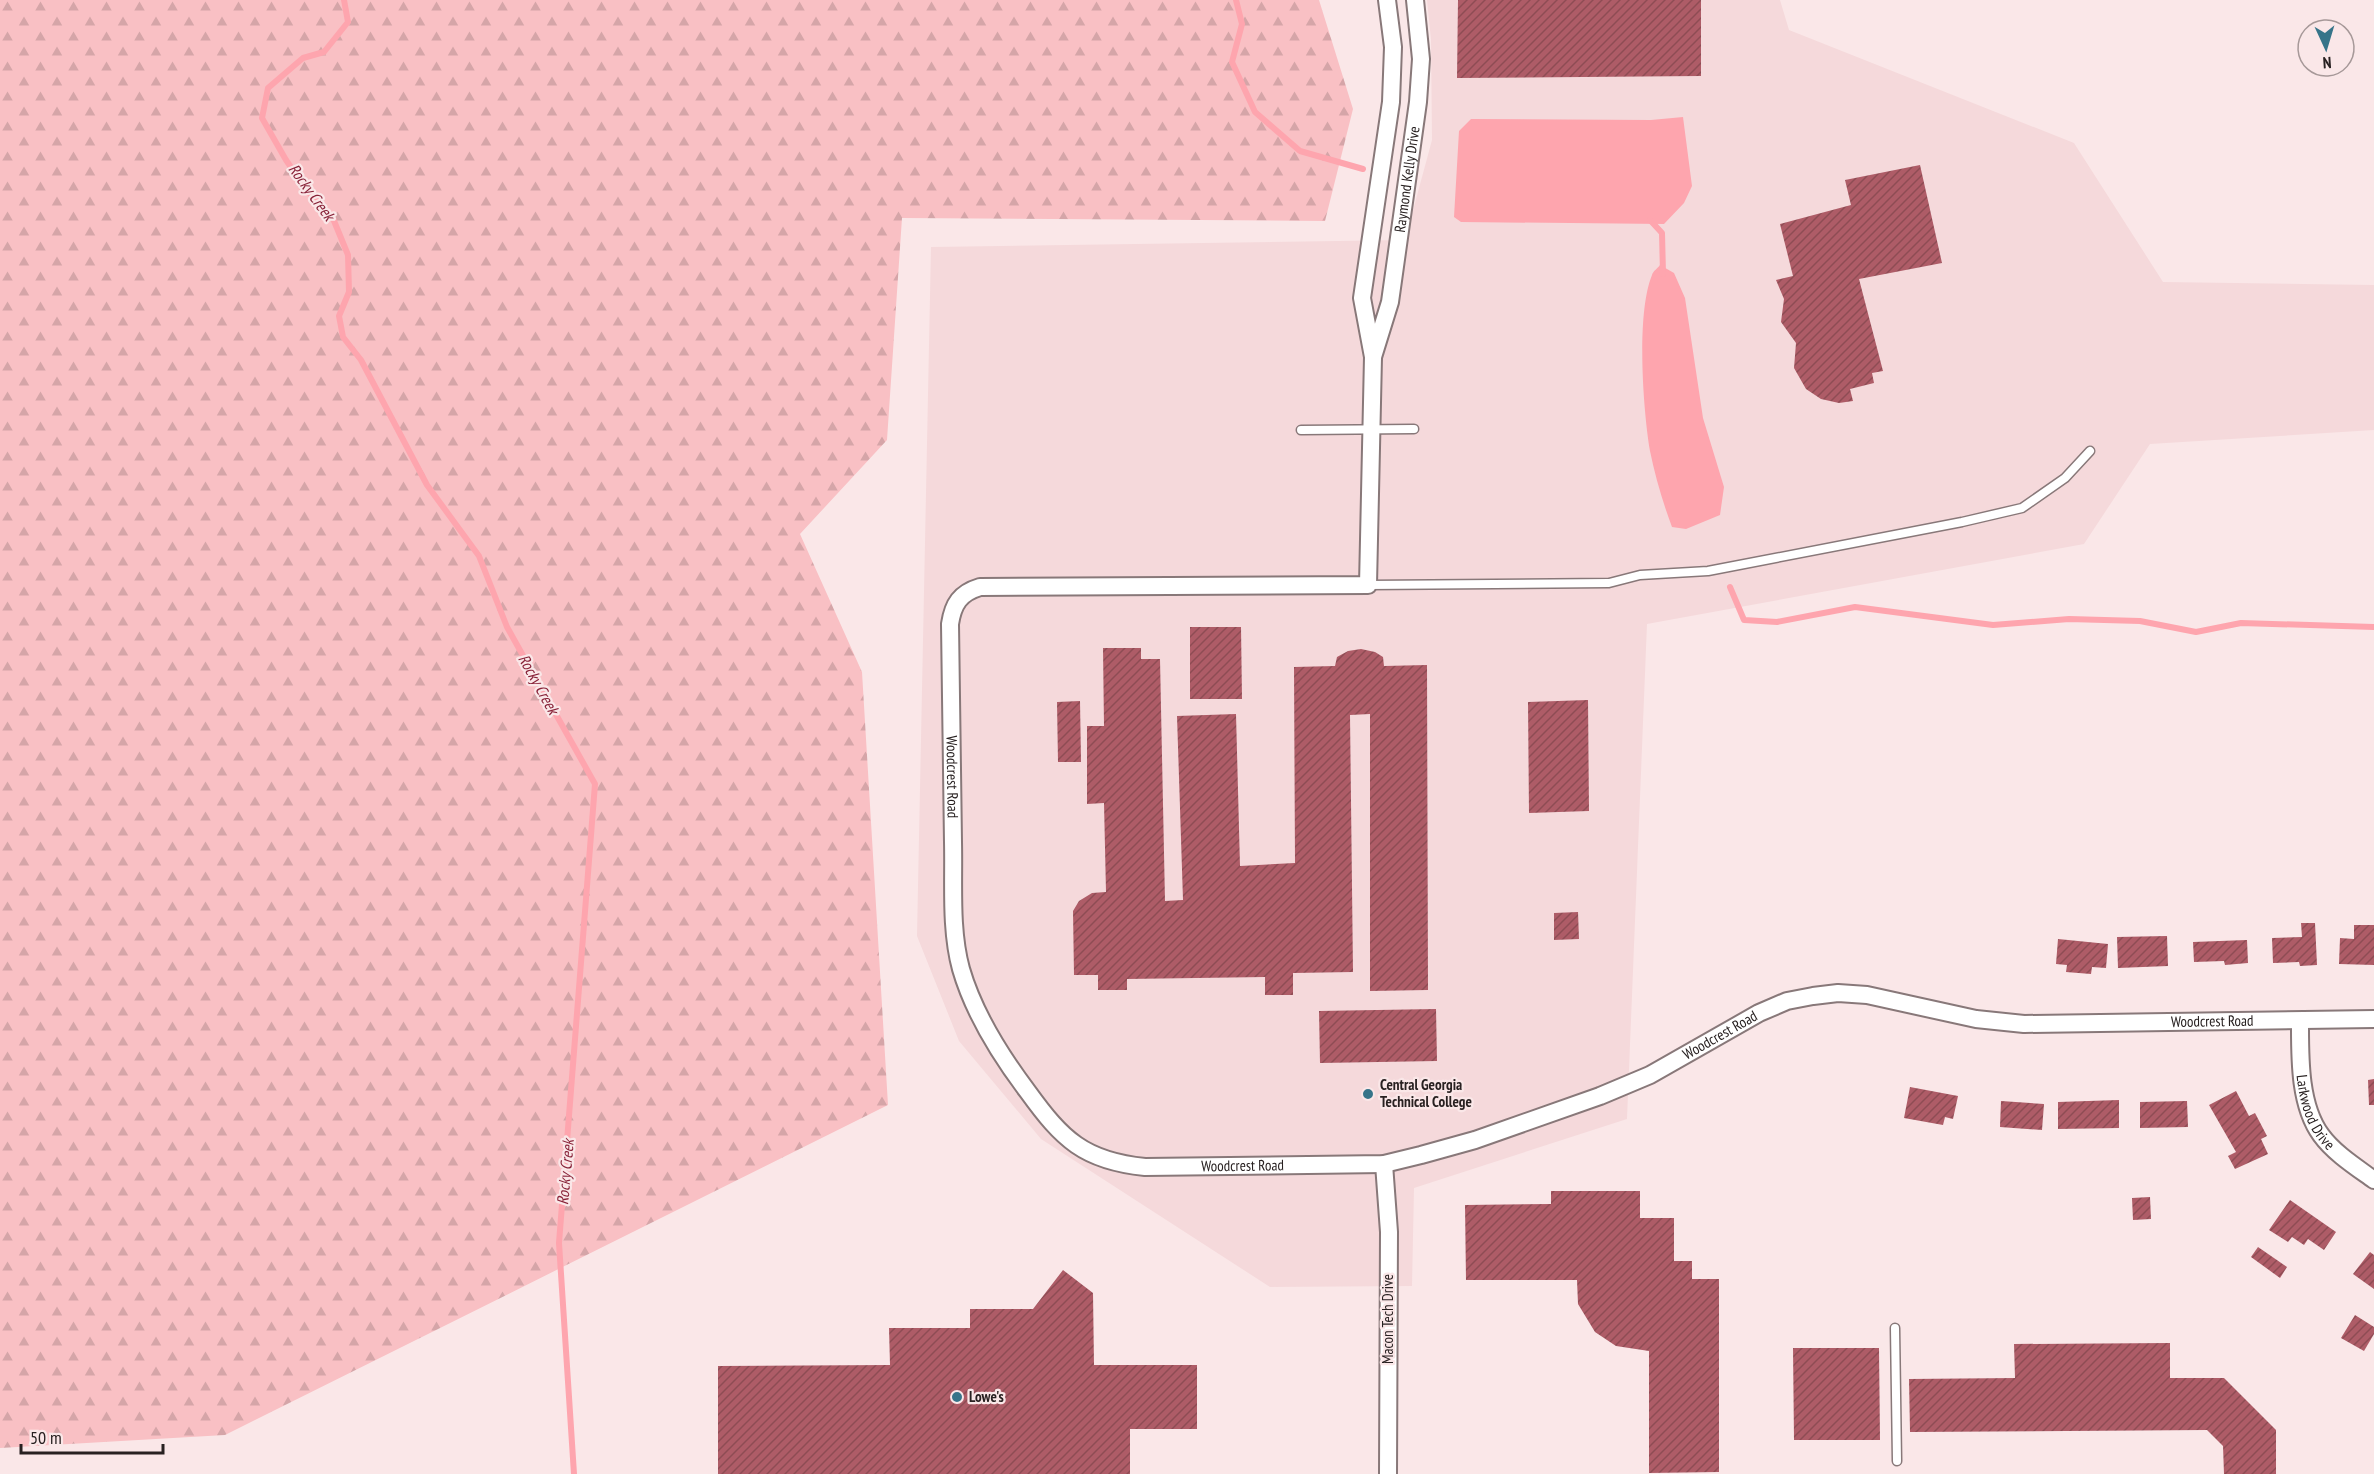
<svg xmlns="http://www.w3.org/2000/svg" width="2374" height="1474" font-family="'PT Sans Narrow',sans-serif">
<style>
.built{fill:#f5d9db}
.forest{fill:url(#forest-firs)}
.water{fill:#fea5ae}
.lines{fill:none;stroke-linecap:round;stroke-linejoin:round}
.stream{stroke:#fea5ae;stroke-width:6}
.building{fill:url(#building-hatch)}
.service-casing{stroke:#887879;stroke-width:11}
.minor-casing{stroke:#887879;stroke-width:20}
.service{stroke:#fff;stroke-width:8}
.minor{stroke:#fff;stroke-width:16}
.poi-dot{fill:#367489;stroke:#fae7e8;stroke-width:2}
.labels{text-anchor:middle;stroke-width:4.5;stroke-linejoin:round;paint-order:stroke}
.street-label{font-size:15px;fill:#282121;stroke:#fae7e8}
.poi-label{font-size:15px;font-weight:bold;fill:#282121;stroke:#fae7e8;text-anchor:start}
.water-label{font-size:16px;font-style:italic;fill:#882238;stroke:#fae7e8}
</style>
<defs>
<pattern id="forest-firs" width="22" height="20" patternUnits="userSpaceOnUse" patternTransform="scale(1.5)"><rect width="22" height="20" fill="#f9c0c4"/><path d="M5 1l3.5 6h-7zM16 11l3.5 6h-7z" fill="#d5a5a8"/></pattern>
<pattern id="building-hatch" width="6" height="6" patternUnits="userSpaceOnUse" patternTransform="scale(1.5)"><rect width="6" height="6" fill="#ae5c67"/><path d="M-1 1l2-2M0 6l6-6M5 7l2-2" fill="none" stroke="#8e4c54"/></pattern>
</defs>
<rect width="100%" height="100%" fill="#fae7e8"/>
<!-- built -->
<path class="built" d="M1427,0H1780L1789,30L2074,143L2163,282L2374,285V430L2150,444L2084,544L1647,624L1627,1119L1414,1188L1412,1286L1270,1287L1041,1139L959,1041L917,936L931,247L1405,240L1432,140L1431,40Z"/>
<!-- forest -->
<path class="forest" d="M0,0H1319L1353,109L1325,221L902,218L887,440L800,534L862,672L888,1105L225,1435L0,1448Z"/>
<!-- water -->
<g class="water">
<path d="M1683,117L1692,186L1684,203L1664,224L1461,222L1454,217L1459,131L1471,119L1651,120Z"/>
<path d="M1660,265L1674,273L1685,298L1703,418L1724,487L1720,515L1686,529L1672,527C1663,503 1655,476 1650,451C1643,409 1636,314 1652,275C1653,271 1658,268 1660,265Z"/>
</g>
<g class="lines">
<!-- stream -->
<g class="stream">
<path d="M344,0L348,22L324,52L303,58L268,88L262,118L286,160L308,192L332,216L348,255L349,292L339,316L343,337L361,360L427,485L479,556L507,627L595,784L559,1243L574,1474"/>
<path d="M1236,0L1242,24L1232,62L1255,112L1300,151L1363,169"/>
<path d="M1650,220L1662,233L1663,274"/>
<path d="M1730,587L1744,620L1777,622L1855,607L1993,625L2069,619L2140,621L2196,632L2241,623L2374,627"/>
</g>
</g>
<!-- building -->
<g class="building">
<path d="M1458,0H1701V76L1457,78Z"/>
<path d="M1920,165L1942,263L1859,279L1883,371L1872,373L1874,383L1850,389L1853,401L1839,403L1821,399L1806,389L1794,368L1796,343L1781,322L1784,299L1776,280L1793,276L1780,224L1851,205L1845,180Z"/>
<path d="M1190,627H1241L1242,699H1190Z"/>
<path d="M1103,648H1141V659H1160L1165,901L1183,900L1177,716L1236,714L1240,866L1295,863L1294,667L1335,666L1337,657L1348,651L1361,649L1375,652L1383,657L1384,666L1427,665L1428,990L1370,991V714L1350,715L1353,972L1293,973V995H1265V977L1127,979V990H1098V975H1074L1073,911L1079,901L1092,893L1106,892L1104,803L1087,804V726H1104Z"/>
<path d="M1588,700L1589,811L1529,813L1528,702Z"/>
<path d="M1080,701L1081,762H1058L1057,702Z"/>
<path d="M1578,912L1579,939L1554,940V913Z"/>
<path d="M2301,923H2315L2317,965L2300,966L2299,962L2273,963L2272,938L2302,937Z"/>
<path d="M2354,925H2374V965L2339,964L2340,938L2354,939Z"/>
<path d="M2167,936L2168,966L2118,968L2117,937Z"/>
<path d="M2058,939L2108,944L2106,968L2092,967L2091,974L2066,972L2067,965L2056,964Z"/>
<path d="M2247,940L2248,963L2225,965L2224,961L2194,962L2193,942Z"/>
<path d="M1436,1009L1437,1061L1320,1063L1319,1011Z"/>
<path d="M2374,1079V1105H2369L2368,1080Z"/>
<path d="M1910,1087L1958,1096L1953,1119L1945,1117L1943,1125L1904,1118Z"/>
<path d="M2236,1091L2249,1116L2255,1113L2267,1136L2261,1139L2268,1154L2235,1169L2228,1156L2236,1152L2209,1105Z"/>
<path d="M2119,1100V1128L2058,1129V1102Z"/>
<path d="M2001,1101L2044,1104L2042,1130L2000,1127Z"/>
<path d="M2187,1101L2188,1127L2140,1128V1102Z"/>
<path d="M1551,1191H1640V1218H1674V1261H1692V1279H1719V1472L1649,1473V1351L1616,1346L1595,1332L1578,1304L1577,1280H1466L1465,1205L1551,1204Z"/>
<path d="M2150,1197L2151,1219L2133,1220L2132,1198Z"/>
<path d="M2290,1200L2336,1232L2324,1250L2308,1239L2304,1245L2292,1237L2288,1242L2269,1230Z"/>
<path d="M2258,1247L2287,1267L2280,1278L2251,1257Z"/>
<path d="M2370,1252L2374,1255V1289L2353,1274Z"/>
<path d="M1063,1270L1093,1293L1094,1365H1197V1429H1130V1474H718V1366L890,1365L889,1328H970V1309H1033Z"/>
<path d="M2355,1315L2374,1327V1334L2364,1351L2341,1338Z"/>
<path d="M2170,1343V1378H2224L2276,1430V1474H2224L2223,1446L2207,1430L1910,1432L1909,1379L2015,1378L2014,1344Z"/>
<path d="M1793,1348H1879L1880,1440H1794Z"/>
</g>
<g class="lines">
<defs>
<g id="service">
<path d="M1301,430L1414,429"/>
<path d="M1368,585L1609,583L1640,575L1708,571L1962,522L2022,508L2065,478L2090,451"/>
<path d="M1895,1328L1897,1461"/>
</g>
<g id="minor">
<path id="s1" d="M1387,0L1393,47L1391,102L1362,298L1373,357L1390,302L1418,102L1421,59L1415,0"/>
<path id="s2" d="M1373,357L1368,585L980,587C960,593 953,604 950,624C951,697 952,769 953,842C954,883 950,929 961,969C974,1014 1000,1055 1028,1092C1062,1139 1084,1161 1145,1167L1384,1164L1421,1155L1475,1140L1600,1096L1650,1075L1759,1013L1787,1001L1813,996L1838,993L1867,995L1976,1019L2024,1024L2374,1019"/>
<path id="s3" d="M2300,1022C2300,1057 2299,1105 2321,1135C2334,1153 2356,1167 2374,1180"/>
<path d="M1384,1164L1389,1232L1388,1474"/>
</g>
</defs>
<!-- service casing -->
<use href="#service" class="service-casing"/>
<!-- minor casing -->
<use href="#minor" class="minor-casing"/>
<!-- service -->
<use href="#service" class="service"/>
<!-- minor -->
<use href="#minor" class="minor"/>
</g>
<!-- markers -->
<g class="poi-dot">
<circle cx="1368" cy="1094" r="6"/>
<circle cx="957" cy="1397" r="6"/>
</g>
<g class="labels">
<!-- street labels -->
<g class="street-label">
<text dy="5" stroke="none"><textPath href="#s1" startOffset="542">Raymond Kelly Drive</textPath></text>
<text dy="5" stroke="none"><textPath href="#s2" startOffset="820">Woodcrest Road</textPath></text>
<text dy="5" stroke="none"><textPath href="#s2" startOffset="2403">Woodcrest Road</textPath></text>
<text dy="5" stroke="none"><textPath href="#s2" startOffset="1899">Woodcrest Road</textPath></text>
<text dy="5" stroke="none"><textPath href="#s3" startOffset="93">Larkwood Drive</textPath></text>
<text dy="5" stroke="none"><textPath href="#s2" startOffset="1396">Woodcrest Road</textPath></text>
<text transform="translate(1388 1319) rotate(-90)" y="5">Macon Tech Drive</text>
</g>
<!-- poi labels -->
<g class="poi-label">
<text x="1380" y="1090">Central Georgia<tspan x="1380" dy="17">Technical College</tspan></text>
<text x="969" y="1402">Lowe's</text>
</g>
<!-- water labels -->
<g class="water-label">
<text transform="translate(312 192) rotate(54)" y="6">Rocky Creek</text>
<text transform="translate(539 684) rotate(61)" y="6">Rocky Creek</text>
<text transform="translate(565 1172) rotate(-85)" y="6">Rocky Creek</text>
</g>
</g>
<!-- north arrow -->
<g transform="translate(2326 48) rotate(176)"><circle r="28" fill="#fae7e8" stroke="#a69898" stroke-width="1.5"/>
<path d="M0-4.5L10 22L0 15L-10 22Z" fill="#367489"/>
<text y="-9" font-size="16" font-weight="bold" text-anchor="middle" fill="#282121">N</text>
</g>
<!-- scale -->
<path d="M21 1444v9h142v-9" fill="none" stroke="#282121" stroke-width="3"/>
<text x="30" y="1444" font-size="18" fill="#282121" stroke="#fae7e8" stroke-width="4.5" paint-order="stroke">50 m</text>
</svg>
